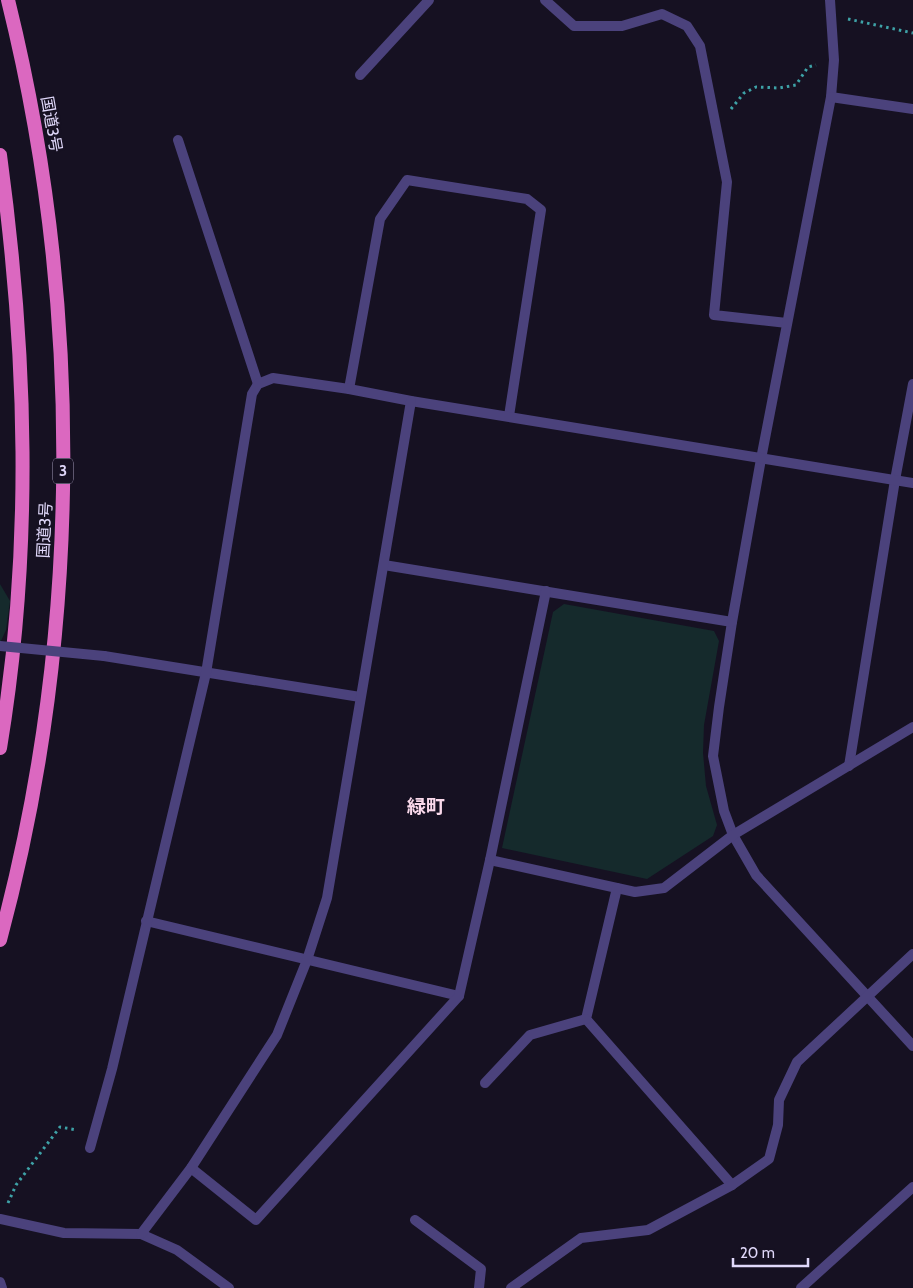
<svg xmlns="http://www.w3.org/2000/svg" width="913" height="1288" font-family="Cabin,'Noto Sans JP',sans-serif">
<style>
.green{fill:#152a2c}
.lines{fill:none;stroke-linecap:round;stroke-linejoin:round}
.path{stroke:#3ea2a7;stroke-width:3;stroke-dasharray:2.5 4;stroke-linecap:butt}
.minor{stroke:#4b427c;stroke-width:10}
.trunk{stroke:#db68c0;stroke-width:14}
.minor-bridge{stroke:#4b427c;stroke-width:10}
.labels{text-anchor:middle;stroke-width:5;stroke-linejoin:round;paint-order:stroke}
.shield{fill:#161122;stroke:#a39cb9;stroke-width:1}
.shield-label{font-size:15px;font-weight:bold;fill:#e0d8fa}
.street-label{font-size:16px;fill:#e0d8fa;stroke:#161122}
.quarter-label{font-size:19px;font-weight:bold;fill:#fad9eb;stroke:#161122}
</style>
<rect width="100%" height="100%" fill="#161122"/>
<!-- green -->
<g class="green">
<path d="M0,584L10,601L6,630L0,643Z"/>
<path d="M564,604L714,631L719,641L704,725L703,753L706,786L717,825L713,836L647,879L502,848L553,612Z"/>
</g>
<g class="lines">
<!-- path -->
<g class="path">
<path d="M848,19L913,33"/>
<path d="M731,109L744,93L756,87L779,88L796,85L808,67L816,65"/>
<path d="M8,1203L16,1185L60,1127L77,1130"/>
</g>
<!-- minor -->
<g class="minor">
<path d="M545,0L574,26H622L662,14L687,26L700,46L727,182L714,315L787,323"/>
<path d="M830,0L834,60L831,97L761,459L732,622L719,707L713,756L724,811L733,835L756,875L913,1046"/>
<path d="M360,75L429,0"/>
<path d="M831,97L913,109"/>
<path d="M178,140L258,384"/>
<path d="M349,389L380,219L407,180L527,199L541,210L509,416"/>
<path d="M384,565L732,622"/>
<path d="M104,656L360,697"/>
<path d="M849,766L895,480L913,384"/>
<path d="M490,860L635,892L664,888L733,835L913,727"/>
<path d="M617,888L586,1019L732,1185"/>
<path d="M146,921L459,996"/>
<path d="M485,1083L530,1035L586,1019"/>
<path d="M90,1148L112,1069L206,673L252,394L258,384L273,378L349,389L411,401L913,483"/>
<path d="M191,1168L256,1220L459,996L490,860L546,591"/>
<path d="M0,1219L64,1233L141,1234L177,1250L229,1288"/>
<path d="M415,1220L481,1269L479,1288"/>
<path d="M141,1234L191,1168L277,1035L307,960L327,898L411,401"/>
<path d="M0,1282L2,1288"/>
<path d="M511,1288L581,1238L648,1230L732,1185L769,1159L778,1125L779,1100L797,1062L913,954"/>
<path d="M801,1288L913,1187"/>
</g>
<!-- trunk -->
<g class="trunk">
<path d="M0,155C27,354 33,549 0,748"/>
<path d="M0,940C82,635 84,307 8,0"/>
</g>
<!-- minor-bridge -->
<path class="minor-bridge" d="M0,646L104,656"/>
</g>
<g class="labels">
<!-- shield labels -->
<rect class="shield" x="53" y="458.5" width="20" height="25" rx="4"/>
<g class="shield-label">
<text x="63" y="476">3</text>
</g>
<!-- street labels -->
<g class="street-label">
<text transform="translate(52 124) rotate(80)" y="6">国道3号</text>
<text transform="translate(44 530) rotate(-87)" y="6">国道3号</text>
</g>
<!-- quarter labels -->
<g class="quarter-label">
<text x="426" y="813">緑町</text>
</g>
</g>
<!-- scale -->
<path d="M733 1258v8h75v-8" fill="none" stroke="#e0d8fa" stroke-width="2.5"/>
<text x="740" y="1258" font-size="15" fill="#e0d8fa" stroke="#161122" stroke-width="4" paint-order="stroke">20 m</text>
</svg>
